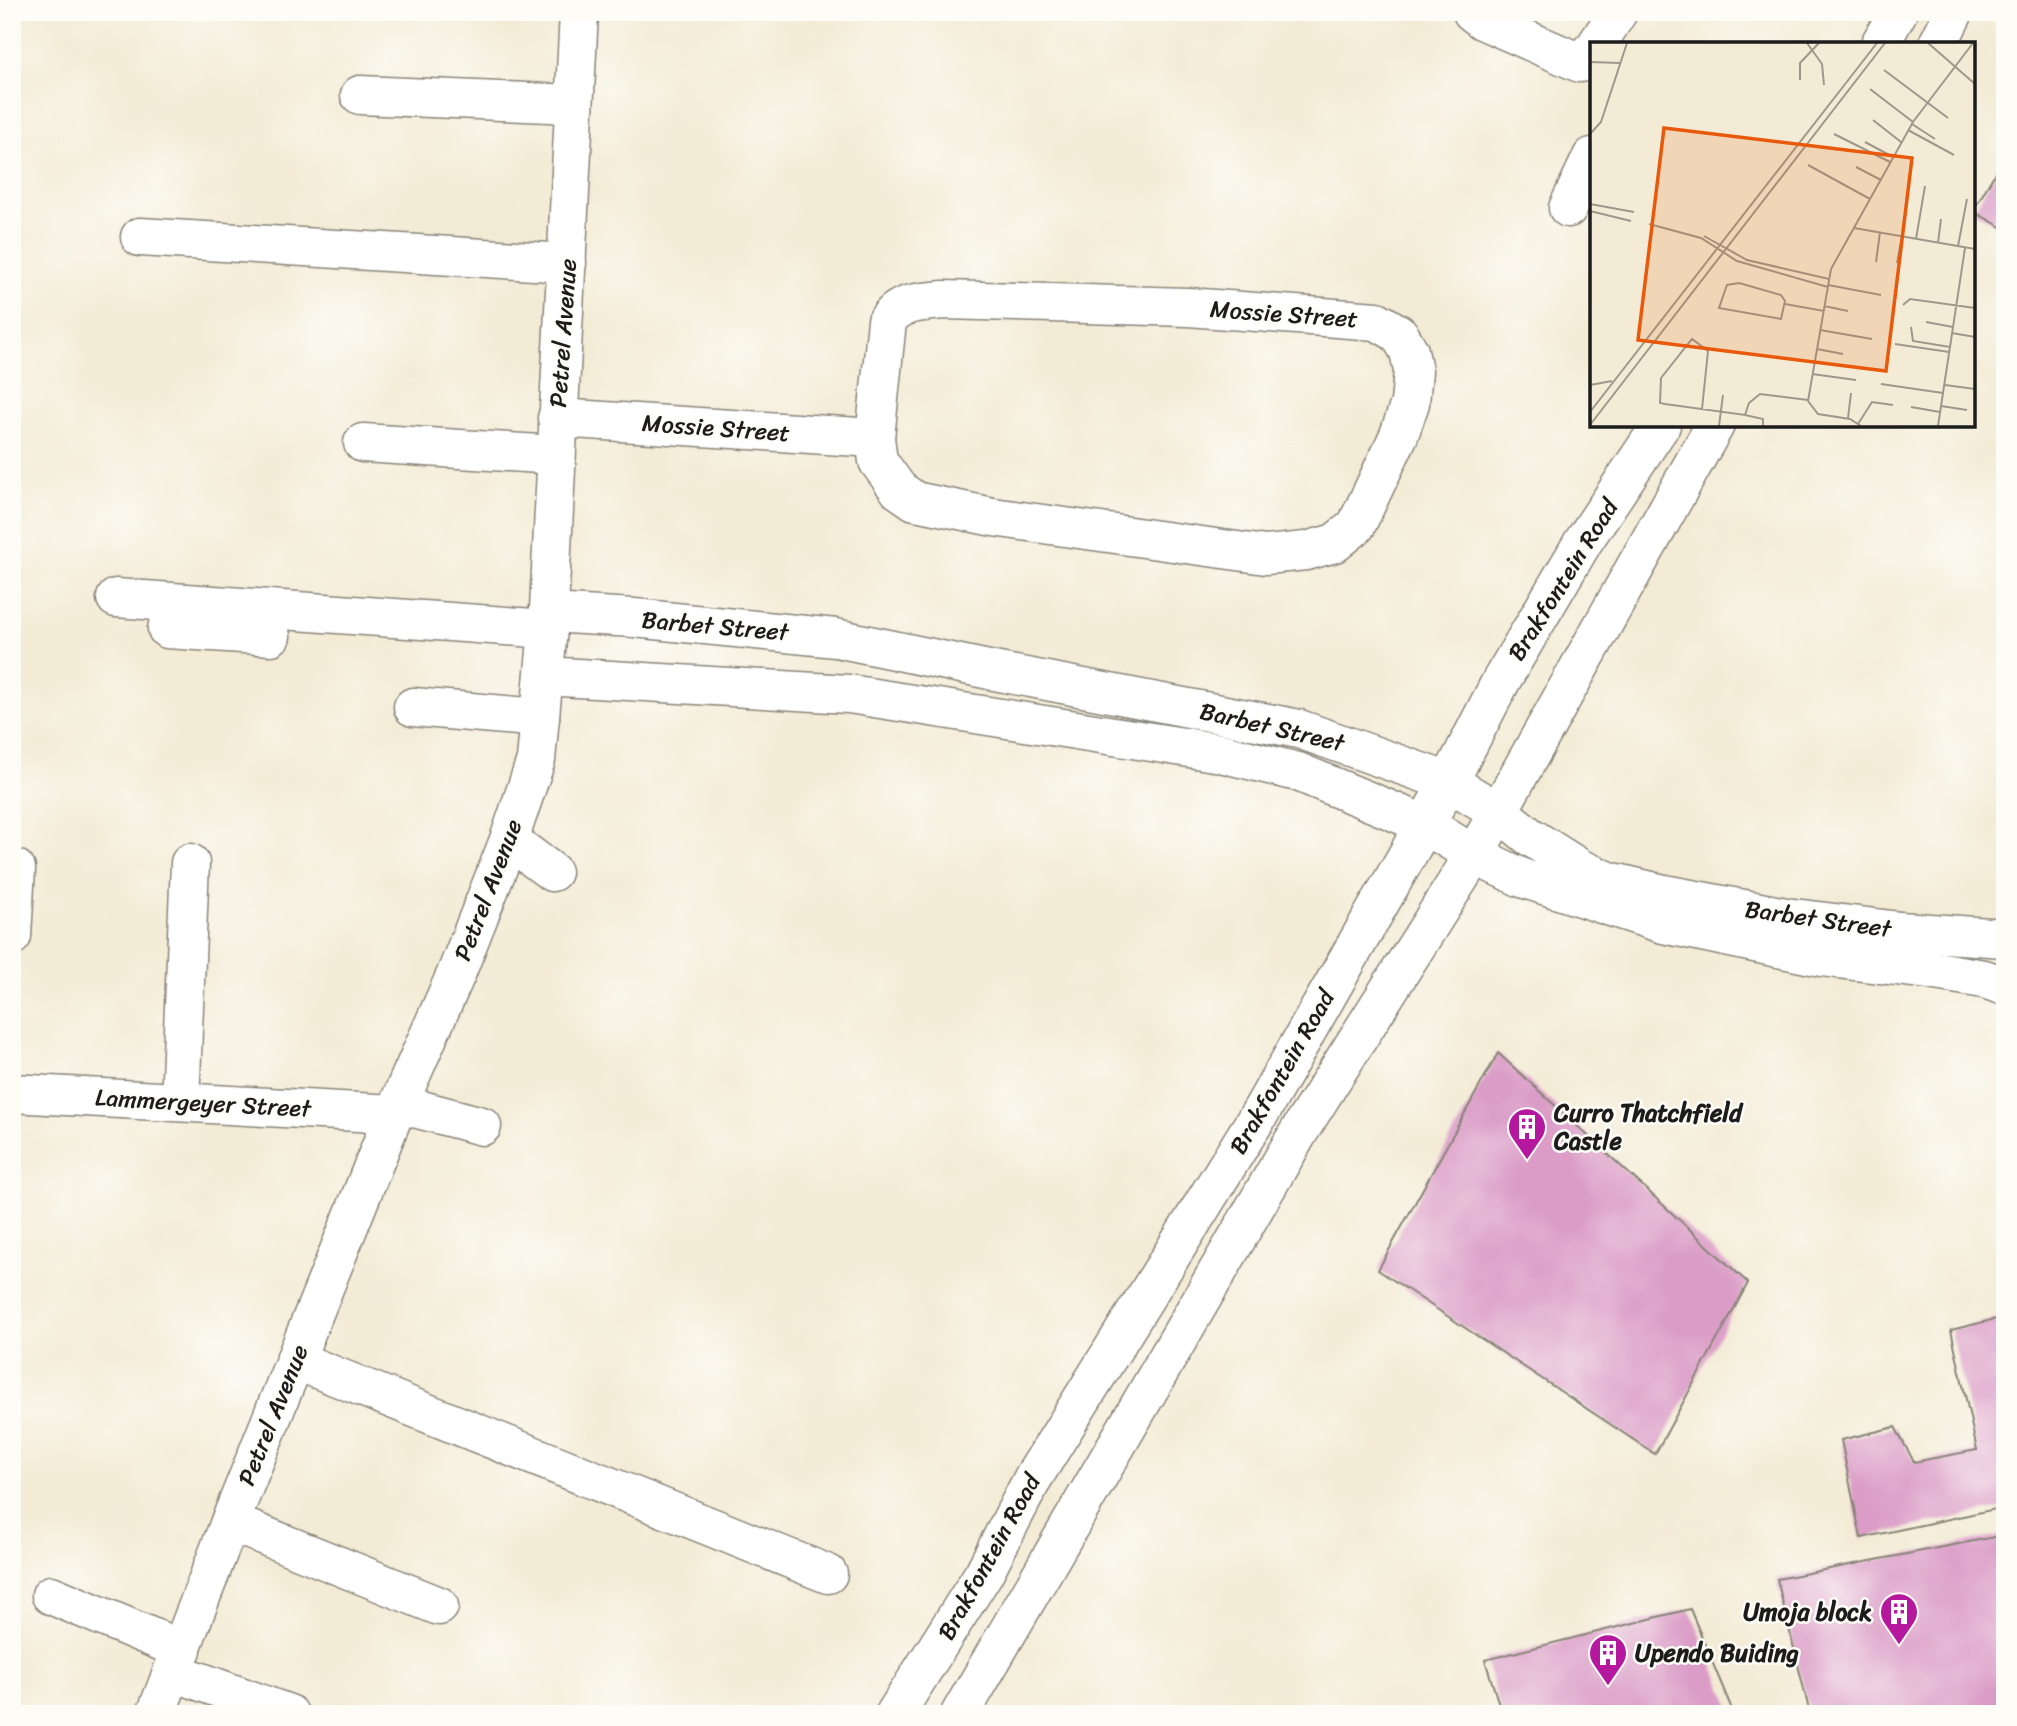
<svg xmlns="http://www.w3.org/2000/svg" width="2017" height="1726" font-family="Sriracha,sans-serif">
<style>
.building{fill:#db9dc7}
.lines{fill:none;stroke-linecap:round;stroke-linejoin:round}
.minor-casing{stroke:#888478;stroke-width:41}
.tertiary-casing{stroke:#888478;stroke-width:41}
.minor{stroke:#fff;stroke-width:38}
.tertiary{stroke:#fff;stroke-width:38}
.labels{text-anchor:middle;stroke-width:5;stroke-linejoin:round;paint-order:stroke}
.street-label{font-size:24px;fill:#1c1c1c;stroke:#fdfcf7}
.poi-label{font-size:24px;font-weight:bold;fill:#1c1c1c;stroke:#fdfcf7;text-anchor:start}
.inset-road{fill:none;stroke:#9d988b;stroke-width:2}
.view{fill:#e8590c;fill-opacity:0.15;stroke:#e8590c;stroke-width:3.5}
.inset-edge{fill:none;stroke:#1c1c1c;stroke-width:3.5}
</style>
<rect width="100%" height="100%" fill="#fdfcf7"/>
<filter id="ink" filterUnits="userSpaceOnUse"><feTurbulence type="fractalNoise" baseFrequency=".0143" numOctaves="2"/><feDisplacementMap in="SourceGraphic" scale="14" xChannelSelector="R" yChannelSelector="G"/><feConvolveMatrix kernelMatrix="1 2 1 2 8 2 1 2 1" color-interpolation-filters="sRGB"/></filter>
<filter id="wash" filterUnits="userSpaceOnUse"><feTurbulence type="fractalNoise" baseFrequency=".00686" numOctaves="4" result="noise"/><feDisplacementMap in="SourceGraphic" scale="28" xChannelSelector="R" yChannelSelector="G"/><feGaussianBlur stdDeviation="1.57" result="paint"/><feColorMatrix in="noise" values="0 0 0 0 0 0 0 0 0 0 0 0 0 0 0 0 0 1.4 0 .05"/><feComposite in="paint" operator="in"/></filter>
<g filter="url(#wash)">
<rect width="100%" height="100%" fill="#f3ebd5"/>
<g id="blocks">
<!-- building -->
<g class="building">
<path d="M2005,156V229L1973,211Z"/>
<path d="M1498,1053L1748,1283L1655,1454L1378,1270Z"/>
<path d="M2004,1317L2005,1507L1861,1538L1841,1440L1895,1427L1914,1462L1977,1450L1951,1330Z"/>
<path d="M2005,1535V1714H1810L1777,1579Z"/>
<path d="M1690,1609L1734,1714H1502L1485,1660Z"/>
</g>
</g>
</g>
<g filter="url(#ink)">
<use href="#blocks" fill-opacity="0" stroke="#888478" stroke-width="2"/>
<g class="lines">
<defs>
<g id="minor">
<path d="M1472,12L1482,20L1580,63L1592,50"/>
<path d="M1597,44L1618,12"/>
<path d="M360,95L574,104"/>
<path d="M1568,208L1592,157"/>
<path d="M140,237L567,263"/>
<path d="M944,300L1188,307L1377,321L1399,334L1409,351L1413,371L1410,403L1399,435L1356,526L1335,543L1306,551L1266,555L993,517L915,501L899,490L878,461L875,438L887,321C899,301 924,302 944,300Z"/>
<path d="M557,418L875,438"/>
<path d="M363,443L556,455"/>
<path d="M116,598L548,629"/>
<path d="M549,613L634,618L836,638L994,671L1299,729L1449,782L1499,812L1529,836L1581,869L1609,881L1664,894L1786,917L1900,931L2005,938"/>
<path d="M167,629L271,636"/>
<path d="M544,676L849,694L1221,753L1298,772L1424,824L1474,855L1522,878L1663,924L1821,957L1929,970L1984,979L2005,986"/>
<path d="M413,707L540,718"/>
<path d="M509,840L552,872"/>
<path d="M12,936L16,869"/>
<path d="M12,1093L394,1114"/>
<path d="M180,1102L190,863"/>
<path d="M399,1104L482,1126"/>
<path d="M295,1360L828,1574"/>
<path d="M230,1522L439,1606"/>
<path d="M51,1595L182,1650"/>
<path d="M174,1672L289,1714"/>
<path d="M156,1714L230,1522L394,1114L456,974L509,840L536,760L548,629L579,12"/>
</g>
<g id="tertiary">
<path d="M1880,44L1898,12"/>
<path d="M1938,44L1954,12"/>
<path d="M895,1714L984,1573L1033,1478L1263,1108L1449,782L1501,681L1583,542L1661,425"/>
<path d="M960,1714L1300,1130L1474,855L1715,425"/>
</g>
</defs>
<!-- minor casing -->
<use href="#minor" class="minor-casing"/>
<!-- tertiary casing -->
<use href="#tertiary" class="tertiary-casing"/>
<!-- minor -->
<use href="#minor" class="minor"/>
<!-- tertiary -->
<use href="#tertiary" class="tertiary"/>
</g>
</g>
<!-- icons -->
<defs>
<symbol id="building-pin" viewBox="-11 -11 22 30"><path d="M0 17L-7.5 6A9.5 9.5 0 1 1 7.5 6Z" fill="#b5179e" stroke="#fdfcf7"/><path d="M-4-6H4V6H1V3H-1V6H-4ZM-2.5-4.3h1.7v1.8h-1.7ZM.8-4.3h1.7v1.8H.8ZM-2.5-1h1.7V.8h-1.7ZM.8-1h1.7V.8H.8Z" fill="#fff"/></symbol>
</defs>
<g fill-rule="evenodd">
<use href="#building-pin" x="1505" y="1105" width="44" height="60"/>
<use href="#building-pin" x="1877" y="1590" width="44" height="60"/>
<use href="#building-pin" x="1586" y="1631" width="44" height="60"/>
</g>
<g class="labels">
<!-- street labels -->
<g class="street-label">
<text transform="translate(1284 314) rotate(4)" y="8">Mossie Street</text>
<text transform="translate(563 333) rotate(-86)" y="8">Petrel Avenue</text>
<text transform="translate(716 428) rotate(4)" y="8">Mossie Street</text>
<text transform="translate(1563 580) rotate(-58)" y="8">Brakfontein Road</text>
<text transform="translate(715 626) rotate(5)" y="8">Barbet Street</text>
<text transform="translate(1272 727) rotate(13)" y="8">Barbet Street</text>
<text transform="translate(488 890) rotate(-69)" y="8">Petrel Avenue</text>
<text transform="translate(1818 919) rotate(8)" y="8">Barbet Street</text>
<text transform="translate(1282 1072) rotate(-60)" y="8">Brakfontein Road</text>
<text transform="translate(203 1103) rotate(3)" y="8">Lammergeyer Street</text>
<text transform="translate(273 1415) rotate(-68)" y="8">Petrel Avenue</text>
<text transform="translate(989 1557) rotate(-61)" y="8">Brakfontein Road</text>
</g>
<!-- poi labels -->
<g class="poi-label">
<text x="1554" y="1121">Curro Thatchfield<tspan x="1554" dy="28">Castle</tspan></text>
<text x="1872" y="1620" text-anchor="end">Umoja block</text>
<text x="1635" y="1661">Upendo Buiding</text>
</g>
</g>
<!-- overview -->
<g transform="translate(1590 42)">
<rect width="385" height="385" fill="#f3ebd5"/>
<path class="inset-road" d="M217,1L232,22L234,43M338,1L385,42M0,20L30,21M294,28L358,76M210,38V21L229,1M280,47L323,80M283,78L311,100M322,82L345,97M318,88L364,113M0,92L11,80L37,1M244,92L300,120M275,100L303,115M218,123L280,157M266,125L291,138M0,162L44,170M0,169L41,179M59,182L111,196L147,219L238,245M264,186L385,207M114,194L157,218L239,237M326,197L335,144M348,201L351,177M368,204L377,157M286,220L290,190M307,221L312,194M149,241L191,253L195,259L191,277L129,266L137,243ZM238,243L291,253M195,262L234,269M313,263L320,257L385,266M234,264L258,269M336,280L363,285M321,285L323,299L360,305M230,288L282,297M362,291L385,295M305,302L359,310M227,307L253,312M222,332L266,338M291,342L353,351M0,343L22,339M355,343L385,347M351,364L377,368M321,365L350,370M112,367L118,309L102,297L71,336L70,361L75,362L155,373L159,361L170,352L218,358M0,370L287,1M155,373L173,377V384M258,376L261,351M268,382L282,360L303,363M0,383L295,1M129,384L133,353M271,384L260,377L228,372L218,359L241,227L323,80L383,1M348,384L375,206"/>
<path class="view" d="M74,86L322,116L296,329L48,298Z"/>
<rect width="385" height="385" class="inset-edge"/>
</g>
<!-- margin -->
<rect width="2017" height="1726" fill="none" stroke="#fdfcf7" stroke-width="42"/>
</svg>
